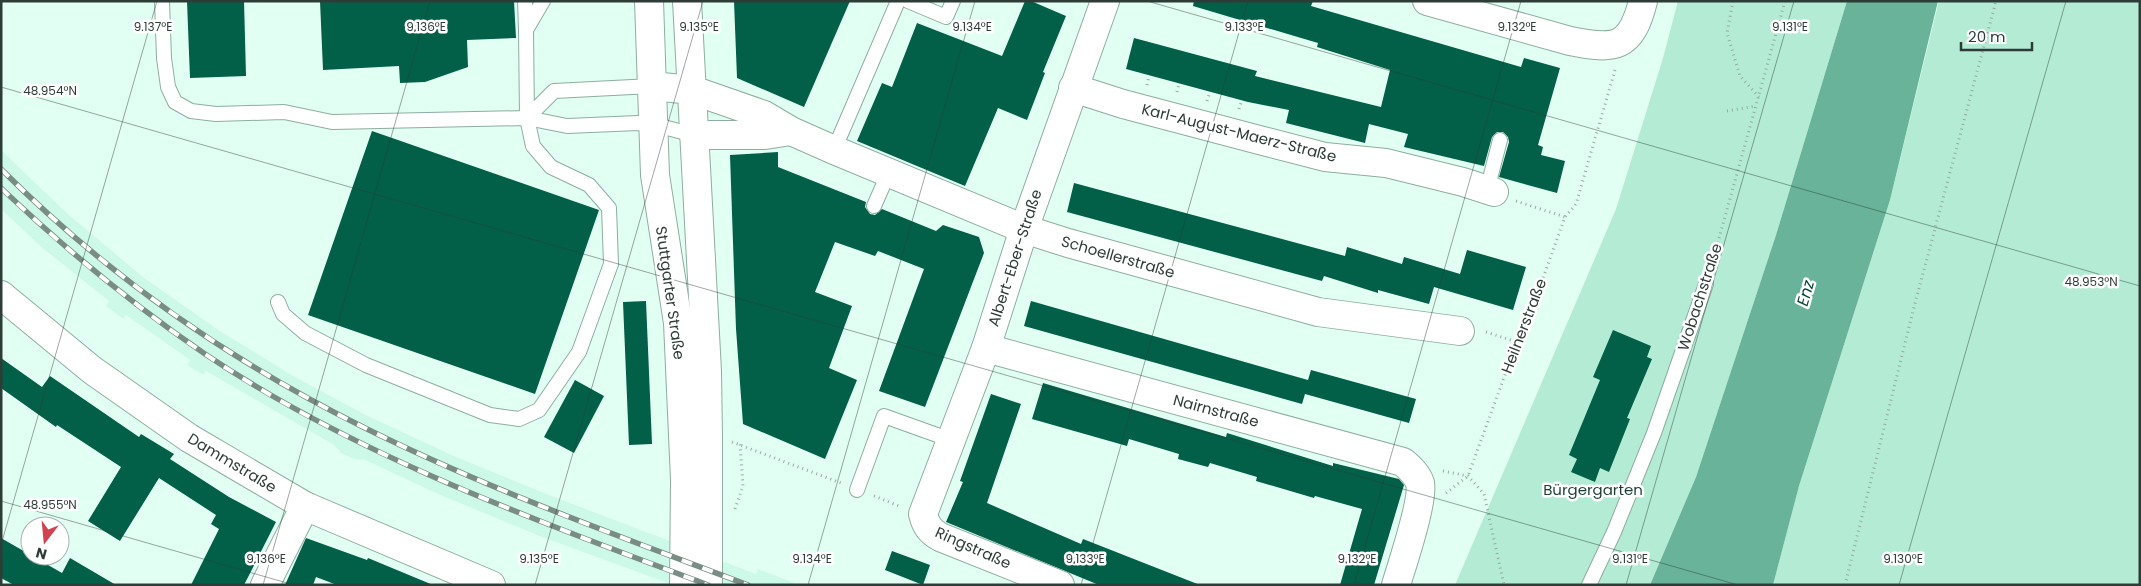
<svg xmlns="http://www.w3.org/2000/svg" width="2141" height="586" font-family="Poppins,sans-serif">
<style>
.built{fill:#cdfae8}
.green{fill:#b4ebd5}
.water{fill:#68b399}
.building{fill:#025f48}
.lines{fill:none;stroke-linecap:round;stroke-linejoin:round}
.lane-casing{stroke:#8caea0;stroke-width:16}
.street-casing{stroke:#8caea0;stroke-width:30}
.primary-casing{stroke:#8caea0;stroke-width:30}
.path{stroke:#95aba2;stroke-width:3;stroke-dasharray:1 4;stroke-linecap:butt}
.lane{stroke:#fff;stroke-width:14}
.street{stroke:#fff;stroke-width:28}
.primary{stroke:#fff;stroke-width:28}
.rail-casing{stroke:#798d85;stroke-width:5.5}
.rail{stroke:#fff;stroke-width:4;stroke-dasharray:11;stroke-linecap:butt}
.ticks{fill:none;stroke:#2e3c37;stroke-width:1;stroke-opacity:0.45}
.labels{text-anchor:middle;stroke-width:5;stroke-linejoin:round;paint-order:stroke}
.street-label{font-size:15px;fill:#2e3c37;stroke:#fff}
.park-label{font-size:15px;fill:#1b3e32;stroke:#fff}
.water-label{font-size:16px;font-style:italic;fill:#004432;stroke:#fff}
.ticks-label{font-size:12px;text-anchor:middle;fill:#2e3c37;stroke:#fff;stroke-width:5;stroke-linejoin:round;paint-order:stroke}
</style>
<rect width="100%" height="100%" fill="#e2fff3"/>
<!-- built -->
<path class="built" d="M1,150L68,214L143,277L220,331L295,377L368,416L454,456L544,493L756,574L758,569L800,585H673L542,537L438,494L365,460L354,459L341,453L334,445L206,371L203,375L187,365L190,360L126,315L123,319L106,306L109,301L41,247L1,209Z"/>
<!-- green -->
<g class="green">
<path d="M1678,1H1847L1776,235L1696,477L1650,585H1455L1616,209L1663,58Z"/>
<path d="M1939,1H2140V585H1773L1799,486L1890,200Z"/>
</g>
<!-- water -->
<path class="water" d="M1847,1H1938L1890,200L1799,486L1773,585H1650L1696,477L1776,235Z"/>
<!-- building -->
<g class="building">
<path d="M187,1H244L246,76L190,78Z"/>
<path d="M320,1H514L516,38L467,40L468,67L425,82L400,83L399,66L323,70Z"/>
<path d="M734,1H850L804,107L737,78Z"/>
<path d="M1025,1H1031L1066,16L1043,72L1045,73L1027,120L998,108L965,186L857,141L882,83L892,87L917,23L1002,56Z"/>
<path d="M1194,1H1313L1311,6L1521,67L1524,58L1560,68L1538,145L1543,147L1541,155L1565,161L1557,193L1499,177L1509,142L1508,137L1503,132H1497L1492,137L1484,166L1404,147L1408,134L1369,124L1365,143L1286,123L1289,110L1248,102L1126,69L1134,38L1257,71L1255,76L1381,107L1390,70L1317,47L1318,43L1193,6Z"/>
<path d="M372,131L599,210L535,394L308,315Z"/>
<path d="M778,152V167L866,202L865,207L870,214L875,215L882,209L936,231L943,225L979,237L984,253L925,407L879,391L924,269L878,251L875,256L835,242L815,292L852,306L829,368L857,380L825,459L743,424L736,329L730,155Z"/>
<path d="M1074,183L1345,256L1347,247L1402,264L1404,257L1460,274L1467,250L1526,267L1513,310L1434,287L1429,304L1378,290V293L1324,276L1322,281L1067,212Z"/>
<path d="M646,301L652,444L629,445L623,302Z"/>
<path d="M1031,301L1308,380L1311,370L1416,399L1409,423L1305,394L1302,404L1024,326Z"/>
<path d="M1613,330L1651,346L1647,357L1652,359L1627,418L1630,419L1609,472L1600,468L1595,482L1571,472L1577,459L1569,455L1600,380L1593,377Z"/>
<path d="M1,358L42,387L50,376L139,437L141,434L174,454L170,459L229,497L276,522L244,585H191L219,529L211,524L216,515L159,478L120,541L88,521L121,467L57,425L56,427L1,388Z"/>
<path d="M575,380L604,396L574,453L544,437Z"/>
<path d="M1043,383L1226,437L1227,433L1333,466V463L1399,479L1404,485L1374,585H1340L1362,509L1315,496L1314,498L1256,481L1257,477L1210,463L1208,467L1178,459L1179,454L1129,439L1127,446L1032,419Z"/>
<path d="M991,394L1021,404L987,503L1081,544L1083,539L1200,585H1099L946,522L963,482L960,481Z"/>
<path d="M1,538L62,573L70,558L116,585H14L1,578Z"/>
<path d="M306,538L367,560L368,558L433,585H337L316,577L313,585H285Z"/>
<path d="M892,551L930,565L923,585L885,570Z"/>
</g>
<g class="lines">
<defs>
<g id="lane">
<path d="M162,1L164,58L168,87L175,102L191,111L216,114L284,112L332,122L527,118L567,126L638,123L652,124L694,135"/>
<path d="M525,1L526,30"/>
<path d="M908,1L946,17L953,1"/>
<path d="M527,118L554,91L652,86"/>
<path d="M834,150L898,1"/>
<path d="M1487,190L1500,140"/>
<path d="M874,206L889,172"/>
<path d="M278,302L283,314L305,333L366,365L490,415L519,419L539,410L579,352L611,264L609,208L589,185L551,167L533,146L527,118L526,30L543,1"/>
<path d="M857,490L884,416L951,440"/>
<path d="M1589,585L1614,532L1654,433L1706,284"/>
</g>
<g id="street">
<path d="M1427,1L1570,41C1615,50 1631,49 1643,1"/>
<path d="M652,86L692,90L764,115L791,131L834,150L1024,229L1068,243L1318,312L1460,331"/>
<path d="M1073,88L1123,104L1263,141L1325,157L1386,163L1463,182L1494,192"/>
<path d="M694,135H765L791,131"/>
<path d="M1,295L92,370L189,438L305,506L491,585"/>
<path d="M986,348L1403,462C1410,468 1417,474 1420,483C1424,500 1402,565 1396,585"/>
<path d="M265,585L305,506"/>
<path d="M1060,585L940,537C930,531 926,526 923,514L986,348L1024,229L1105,1"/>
</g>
<g id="primary">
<path d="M649,1L655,175L678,323L685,480L684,585"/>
<path d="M687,1L707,371L708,437V585"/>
</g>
</defs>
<!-- lane casing -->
<use href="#lane" class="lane-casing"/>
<!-- street casing -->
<use href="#street" class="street-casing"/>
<!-- primary casing -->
<use href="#primary" class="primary-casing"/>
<!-- path -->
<g class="path">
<path d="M1733,1L1727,33L1740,76L1759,97"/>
<path d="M1147,85L1149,76"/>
<path d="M1177,92L1179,83"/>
<path d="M1207,101L1210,92"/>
<path d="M1239,109L1242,100"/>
<path d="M1727,111L1756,106"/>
<path d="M1516,201L1565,217"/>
<path d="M1711,267L1785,1"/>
<path d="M1486,332L1517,342"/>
<path d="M732,442L841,483"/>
<path d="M1443,471L1468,476L1484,494L1504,585"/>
<path d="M1446,493L1468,476L1517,342L1534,303L1565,217L1576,204L1615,70"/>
<path d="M874,496L899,506"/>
<path d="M735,509L743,486L740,443"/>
<path d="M1845,585L1914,307L1996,1"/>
</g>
<!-- lane -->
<use href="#lane" class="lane"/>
<!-- street -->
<use href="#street" class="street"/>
<!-- primary -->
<use href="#primary" class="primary"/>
<defs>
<g id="rail">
<path d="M1,169C106,274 230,361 363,427C487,489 619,536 748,585"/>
<path d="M1,188C65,249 132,304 205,354C358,457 536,520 708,585"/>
</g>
</defs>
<!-- rail casing -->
<use href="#rail" class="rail-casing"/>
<!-- rail -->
<use href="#rail" class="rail"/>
</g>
<!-- ticks -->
<path class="ticks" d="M1147,1L2140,286M1,87L1738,585M1,501L294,585M1,545L157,1M263,585L430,1M535,585L703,1M808,585L975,1M1081,585L1248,1M1354,585L1521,1M1626,585L1794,1M1899,585L2066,1"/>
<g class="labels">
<!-- street labels -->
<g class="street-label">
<text transform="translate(1239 133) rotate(14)" y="5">Karl-August-Maerz-Straße</text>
<text transform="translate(1118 257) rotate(16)" y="5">Schoellerstraße</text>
<text transform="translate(1015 258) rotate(-72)" y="5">Albert-Eber-Straße</text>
<text transform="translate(670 293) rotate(82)" y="5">Stuttgarter Straße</text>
<text transform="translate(1700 297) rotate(-72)" y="5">Wobachstraße</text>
<text transform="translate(1524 326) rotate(-69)" y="5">Heilnerstraße</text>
<text transform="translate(1216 411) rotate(15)" y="5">Nairnstraße</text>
<text transform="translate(232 463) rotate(31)" y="5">Dammstraße</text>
<text transform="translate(973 548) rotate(24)" y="5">Ringstraße</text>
</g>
<!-- park labels -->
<g class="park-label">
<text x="1593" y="495">Bürgergarten</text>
</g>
<!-- water labels -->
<g class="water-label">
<text transform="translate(1805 293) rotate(-74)" y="6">Enz</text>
</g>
</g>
<g class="ticks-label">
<text x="153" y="31">9.137°E</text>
<text x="426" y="31">9.136°E</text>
<text x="699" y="31">9.135°E</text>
<text x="972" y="31">9.134°E</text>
<text x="1244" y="31">9.133°E</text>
<text x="1517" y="31">9.132°E</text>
<text x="1790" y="31">9.131°E</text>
<text x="50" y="95">48.954°N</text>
<text x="2091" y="286">48.953°N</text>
<text x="50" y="509">48.955°N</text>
<text x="1357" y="563">9.132°E</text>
<text x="266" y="563">9.136°E</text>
<text x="539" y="563">9.135°E</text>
<text x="812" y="563">9.134°E</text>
<text x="1085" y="563">9.133°E</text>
<text x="1630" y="563">9.131°E</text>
<text x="1903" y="563">9.130°E</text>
</g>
<!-- border -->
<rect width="2141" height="586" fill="none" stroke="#2e3c37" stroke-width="5"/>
<!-- north arrow -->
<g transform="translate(45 541) rotate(196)"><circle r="24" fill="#ffffff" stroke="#abb1af"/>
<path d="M0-4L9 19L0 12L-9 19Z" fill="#d14150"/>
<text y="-8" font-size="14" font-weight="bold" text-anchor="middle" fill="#2e3c37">N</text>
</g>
<!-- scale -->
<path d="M1961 42v8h71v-8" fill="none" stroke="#2e3c37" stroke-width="2.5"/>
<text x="1968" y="42" font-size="15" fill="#2e3c37" stroke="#ffffff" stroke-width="4" paint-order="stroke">20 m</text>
</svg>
